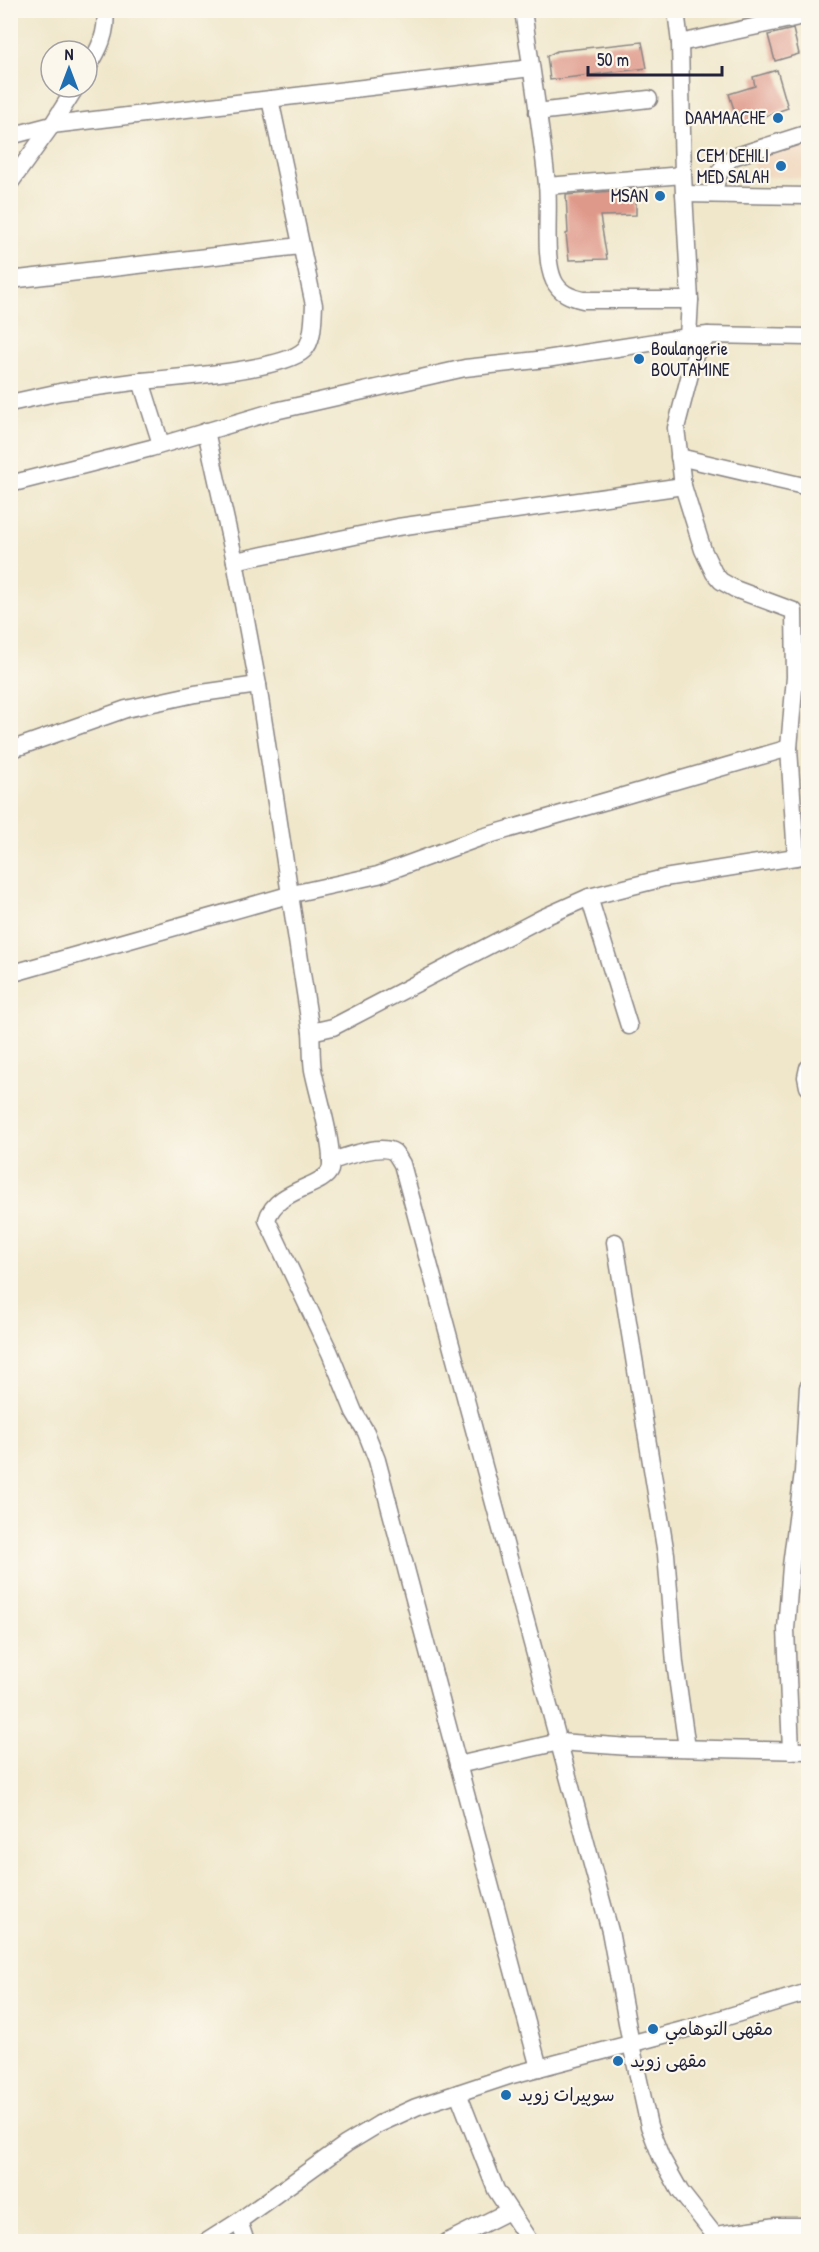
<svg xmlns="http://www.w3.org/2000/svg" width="819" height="2252" font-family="'Patrick Hand','Playpen Sans Arabic',sans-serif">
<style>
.built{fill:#f0d5bc}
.building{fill:#df998a}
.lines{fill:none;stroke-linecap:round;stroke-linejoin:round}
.minor-casing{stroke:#898483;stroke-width:19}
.minor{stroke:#fff;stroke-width:16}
.poi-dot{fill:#1f6fb2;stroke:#fbf7ec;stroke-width:2}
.labels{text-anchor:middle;stroke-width:4.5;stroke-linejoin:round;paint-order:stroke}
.poi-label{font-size:18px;fill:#22223b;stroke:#fbf7ec;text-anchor:start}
</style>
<rect width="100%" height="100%" fill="#fbf7ec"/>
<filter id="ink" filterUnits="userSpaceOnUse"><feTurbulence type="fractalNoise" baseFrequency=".0167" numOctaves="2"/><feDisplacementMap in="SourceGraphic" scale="12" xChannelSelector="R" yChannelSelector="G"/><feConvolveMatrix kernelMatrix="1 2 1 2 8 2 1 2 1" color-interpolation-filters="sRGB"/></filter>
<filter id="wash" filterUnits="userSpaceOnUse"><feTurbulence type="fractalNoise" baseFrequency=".008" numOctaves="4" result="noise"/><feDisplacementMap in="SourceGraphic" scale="24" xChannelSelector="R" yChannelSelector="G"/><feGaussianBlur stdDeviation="1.35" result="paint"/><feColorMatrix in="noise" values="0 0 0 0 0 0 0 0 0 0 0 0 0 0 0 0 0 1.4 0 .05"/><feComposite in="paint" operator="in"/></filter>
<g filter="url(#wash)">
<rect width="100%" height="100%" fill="#f0e7cb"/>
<!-- built -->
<path class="built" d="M808,138V178L755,176L751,155Z"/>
<g id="blocks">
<!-- building -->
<g class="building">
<path d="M793,29L799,54L775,61L768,35Z"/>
<path d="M642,42L647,68L550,80L547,56L557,51Z"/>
<path d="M777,70L788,108L739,125L729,94L755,86L753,77Z"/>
<path d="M636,189V215L600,216L607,259L569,260L566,234L568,233L566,195Z"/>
</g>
</g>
</g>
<g filter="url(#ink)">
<use href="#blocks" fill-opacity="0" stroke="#898483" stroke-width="1.5"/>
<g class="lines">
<defs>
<g id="minor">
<path d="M523,10C531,68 541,126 547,184C550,211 543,258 554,281C560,293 570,297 583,300H690"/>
<path d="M676,10L680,43L683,175L690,300L688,337"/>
<path d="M680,43L808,15"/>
<path d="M87,69C99,50 108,33 105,10"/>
<path d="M537,112L649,99"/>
<path d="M10,136L52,125L531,68"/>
<path d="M10,183L52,125L76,87"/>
<path d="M547,186L683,175"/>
<path d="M684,194L808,196"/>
<path d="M714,194C717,177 719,167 733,157L808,133"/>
<path d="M10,280L300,246"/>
<path d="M708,335L695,355L676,428L683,486L703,550L714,573L721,581L735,589L794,611L795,677L789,748L796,857"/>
<path d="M141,381C174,378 284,370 304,350C314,341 313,318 314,305L270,99"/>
<path d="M10,403L60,392L141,381L161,444"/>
<path d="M206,431L235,561L258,685L311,1032C312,1044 311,1058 313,1070C317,1091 336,1152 330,1170C324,1187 275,1189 267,1220L330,1353L354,1412L366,1432L377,1460L539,2068"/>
<path d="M679,457L808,487"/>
<path d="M10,484L151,448L275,411L465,368L546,359L688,337L708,335L808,337"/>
<path d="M235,561L398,527L683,486"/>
<path d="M10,750L126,709L195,694L258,685"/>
<path d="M589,897L629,1026"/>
<path d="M10,974L292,894L378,875L482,837L789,748"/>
<path d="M311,1032L333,1027L542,918L589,897L664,878L808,855"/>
<path d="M808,1068L806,1077L808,1087"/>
<path d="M331,1161C346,1157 380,1143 394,1152C397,1155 400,1161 402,1164L610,1931L631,2044L649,2126L661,2157L680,2191L720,2242"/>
<path d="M615,1242L666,1554L675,1663L687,1748"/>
<path d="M791,1751L786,1629L791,1566L803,1472L808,1387"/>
<path d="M458,1765L559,1742L630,1747L808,1751"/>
<path d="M458,2093L496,2190L530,2242"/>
<path d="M239,2221L246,2242"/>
<path d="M716,2235L776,2226H808"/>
<path d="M206,2242L239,2221L346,2144L379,2124L416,2107L512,2075L694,2027L808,1992"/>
<path d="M447,2242L509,2211"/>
</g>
</defs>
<!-- minor casing -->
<use href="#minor" class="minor-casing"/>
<!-- minor -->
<use href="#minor" class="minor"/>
</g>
</g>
<!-- markers -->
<g class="poi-dot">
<circle cx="778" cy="118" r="6"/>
<circle cx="781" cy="166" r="6"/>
<circle cx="660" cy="196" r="6"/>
<circle cx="639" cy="359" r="6"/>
<circle cx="653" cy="2029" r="6"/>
<circle cx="618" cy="2061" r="6"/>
<circle cx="506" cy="2095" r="6"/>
</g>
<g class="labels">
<!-- poi labels -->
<g class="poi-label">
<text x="766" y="124" text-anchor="end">DAAMAACHE</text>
<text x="769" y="162" text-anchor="end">CEM DEHILI<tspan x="769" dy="21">MED SALAH</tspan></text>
<text x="648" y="202" text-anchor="end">MSAN</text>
<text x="651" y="355">Boulangerie<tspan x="651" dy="21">BOUTAMINE</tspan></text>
<text x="665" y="2035">مقهى التوهامي</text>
<text x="630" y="2067">مقهى زويد</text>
<text x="518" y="2101">سوپيرات زويد</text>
</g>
</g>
<!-- margin -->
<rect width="819" height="2252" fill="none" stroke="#fbf7ec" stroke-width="36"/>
<!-- north arrow -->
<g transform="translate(69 69)"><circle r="28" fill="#fbf7ec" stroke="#a4a2a5" stroke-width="1.5"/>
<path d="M0-4.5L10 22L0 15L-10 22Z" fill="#1f6fb2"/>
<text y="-9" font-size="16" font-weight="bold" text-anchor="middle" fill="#22223b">N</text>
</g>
<!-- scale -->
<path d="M588 66v9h134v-9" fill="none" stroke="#22223b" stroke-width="3"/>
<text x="597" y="66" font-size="18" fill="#22223b" stroke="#fbf7ec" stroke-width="4.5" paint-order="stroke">50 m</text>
</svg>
